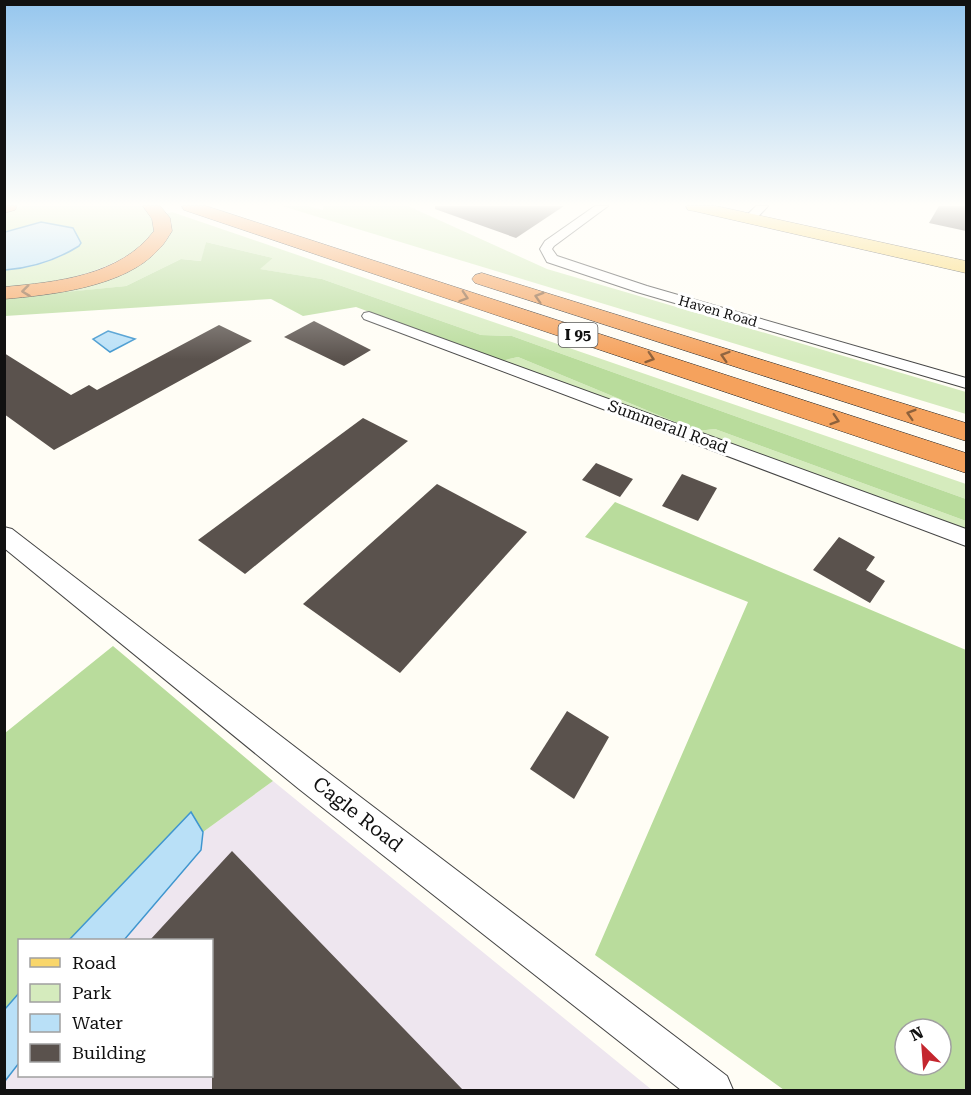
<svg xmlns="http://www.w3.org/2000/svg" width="971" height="1095" font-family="'Roboto Serif',serif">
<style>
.industrial{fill:#eee6ef}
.green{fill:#d5ebbd}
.forest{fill:#b9dc9c;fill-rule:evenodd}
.water{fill:#b9e0f7;stroke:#3f96cf;stroke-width:1.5}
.building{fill:#5a524d}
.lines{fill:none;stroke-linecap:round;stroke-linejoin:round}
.street-casing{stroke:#444;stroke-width:2}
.primary-casing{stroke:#222;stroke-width:1}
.highway-casing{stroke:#222;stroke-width:1}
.street{fill:#fff;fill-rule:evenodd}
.primary{fill:#f9d66b;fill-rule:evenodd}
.highway{fill:#f5a25d;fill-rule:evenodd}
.oneway{stroke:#8e613b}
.labels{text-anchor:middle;stroke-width:6;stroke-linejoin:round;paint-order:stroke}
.far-street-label{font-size:14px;fill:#111;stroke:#fff}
.shield{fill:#fff;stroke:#585858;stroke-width:1.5}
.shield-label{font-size:15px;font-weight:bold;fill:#111}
.street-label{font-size:16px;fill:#111;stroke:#fff}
.near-street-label{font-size:20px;fill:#111;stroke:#fff}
</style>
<rect width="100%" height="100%" fill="#fffdf5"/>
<!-- industrial -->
<path class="industrial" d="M273,781L652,1090H5V1081L19,1063L20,1076H212V940H124L201,850L203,832Z"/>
<!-- green -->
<g class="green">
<path d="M22,206H142C161,225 158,235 137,249C97,277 51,282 5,289V270C32,268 55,262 79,246L81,243L41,222L5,232L4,213Z"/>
<path d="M282,206H308L323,210V206H408L547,269L966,392V414Z"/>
<path d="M172,212L966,484V499L512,336L481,335L322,279L259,269L273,258L206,242L202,261L181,259L126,286L49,294L144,259L166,240L172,223L166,214Z"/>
<path d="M518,357L697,431L715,429L966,521V533L501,361Z"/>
</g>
<!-- forest -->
<g class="forest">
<path d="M206,242L273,258L260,269L322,279L481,335L512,336L966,499V521L715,429L697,431L518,357L501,361L356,307L303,316L271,299L5,316V298L126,286L181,259L201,261Z"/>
<path d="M615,502L966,650V1090H784L595,955L748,602L585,537ZM905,1029H941V1065H905Z"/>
<path d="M113,646L273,781L203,832L190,813L69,940H20L19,993L5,1009V733Z"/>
</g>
<!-- water -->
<g class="water">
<path d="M41,222L73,228L81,243L79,246C55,261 32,268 5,270V232Z"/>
<path d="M108,331L135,339L110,352L93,339Z"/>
<path d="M191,812L203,832L201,850L124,940H69Z"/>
<path d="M19,993V1063L5,1081V1009Z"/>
</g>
<!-- building -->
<g class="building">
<path d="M435,206H564L516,238L435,209Z"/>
<path d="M939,206H966V231L929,223Z"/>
<path d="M314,321L371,350L344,366L284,337Z"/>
<path d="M219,325L252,341L54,450L4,414V353L71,395L89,385L97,390Z"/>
<path d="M363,418L408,441L245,574L198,540Z"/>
<path d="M596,463L633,479L620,497L582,480Z"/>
<path d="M682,474L717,488L698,521L662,506Z"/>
<path d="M437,484L527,532L400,673L303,604Z"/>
<path d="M839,537L875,557L866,570L885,581L870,603L813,570Z"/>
<path d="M567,711L609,737L574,799L530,769Z"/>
<path d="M232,851L463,1090H212V940H150Z"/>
</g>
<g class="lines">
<defs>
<g id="street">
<path d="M595,206H608L554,246L552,249L557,256L647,286L966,378V388L637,292L547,262L540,249L545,241Z"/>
<path d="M756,206H768L754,221H746L744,218Z"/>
<path d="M369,312L966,529V546L364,319L362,316L364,313Z"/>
<path d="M4,527L12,529L321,767L727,1076L733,1090H681L299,789L4,548Z"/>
</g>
<path id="primary" d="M686,206H716L966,261V273L694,211L688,210Z"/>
<g id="highway">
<path d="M4,206H17L15,210L4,213Z"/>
<path d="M143,206H160L170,218L172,231C168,237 164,245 158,250C125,287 51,295 4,299V287C57,282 120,276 154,231L152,219Z"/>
<path d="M182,206H206L966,453V473L184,210Z"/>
<path d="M482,273L966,423V441L475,283L472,279L475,275Z"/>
</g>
</defs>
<!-- street casing -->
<use href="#street" class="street-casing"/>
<!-- primary casing -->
<use href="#primary" class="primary-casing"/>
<!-- highway casing -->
<use href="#highway" class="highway-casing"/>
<!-- street -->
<use href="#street" class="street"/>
<!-- primary -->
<use href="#primary" class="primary"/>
<!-- highway -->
<use href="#highway" class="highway"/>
</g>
<!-- one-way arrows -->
<defs><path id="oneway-chevron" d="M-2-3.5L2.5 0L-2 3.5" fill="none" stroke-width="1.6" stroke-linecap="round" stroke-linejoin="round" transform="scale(1.5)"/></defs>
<g class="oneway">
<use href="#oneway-chevron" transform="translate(26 291) rotate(173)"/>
<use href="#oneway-chevron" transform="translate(464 297) rotate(18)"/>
<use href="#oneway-chevron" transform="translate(539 297) rotate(-163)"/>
<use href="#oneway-chevron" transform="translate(725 356) rotate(-163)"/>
<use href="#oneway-chevron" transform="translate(650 358) rotate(18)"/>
<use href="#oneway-chevron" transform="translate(911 414) rotate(-163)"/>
<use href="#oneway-chevron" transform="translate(835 420) rotate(18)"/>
</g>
<!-- sky -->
<linearGradient id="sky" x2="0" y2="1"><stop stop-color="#95c6ee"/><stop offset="0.57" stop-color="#fffefa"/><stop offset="1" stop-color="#fffefa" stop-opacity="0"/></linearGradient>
<rect width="971" height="359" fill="url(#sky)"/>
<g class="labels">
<!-- far-street labels -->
<g class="far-street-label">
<text transform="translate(718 311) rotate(16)" y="5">Haven Road</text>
</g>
<!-- shield labels -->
<rect class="shield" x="558.5" y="323" width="39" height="24" rx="4.5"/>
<g class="shield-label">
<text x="578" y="340">I 95</text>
</g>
<!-- street labels -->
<g class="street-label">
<text transform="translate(668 426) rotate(20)" y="6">Summerall Road</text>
</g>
<!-- near-street labels -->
<g class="near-street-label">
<text transform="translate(358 814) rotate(38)" y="7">Cagle Road</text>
</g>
</g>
<!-- border -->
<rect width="971" height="1095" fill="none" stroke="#111111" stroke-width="12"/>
<!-- legend -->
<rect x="18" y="939" width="195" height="138" fill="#ffffff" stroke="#a0a0a0" stroke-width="1.5"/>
<rect x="30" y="958" width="30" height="9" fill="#f9d66b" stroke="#a0a0a0" stroke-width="1.5"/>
<text x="72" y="969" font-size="18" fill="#111111">Road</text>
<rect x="30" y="984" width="30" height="18" fill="#d5ebbd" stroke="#a0a0a0" stroke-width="1.5"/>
<text x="72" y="999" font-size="18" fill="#111111">Park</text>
<rect x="30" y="1014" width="30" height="18" fill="#b9e0f7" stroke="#a0a0a0" stroke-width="1.5"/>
<text x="72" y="1029" font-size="18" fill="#111111">Water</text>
<rect x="30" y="1044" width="30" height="18" fill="#5a524d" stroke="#a0a0a0" stroke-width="1.5"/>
<text x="72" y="1059" font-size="18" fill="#111111">Building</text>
<!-- north arrow -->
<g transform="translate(923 1047) rotate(335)"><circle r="28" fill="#ffffff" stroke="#a0a0a0" stroke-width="1.5"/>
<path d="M0-4.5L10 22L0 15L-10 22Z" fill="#c4262e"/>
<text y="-9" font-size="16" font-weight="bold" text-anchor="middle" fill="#111111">N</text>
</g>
</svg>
